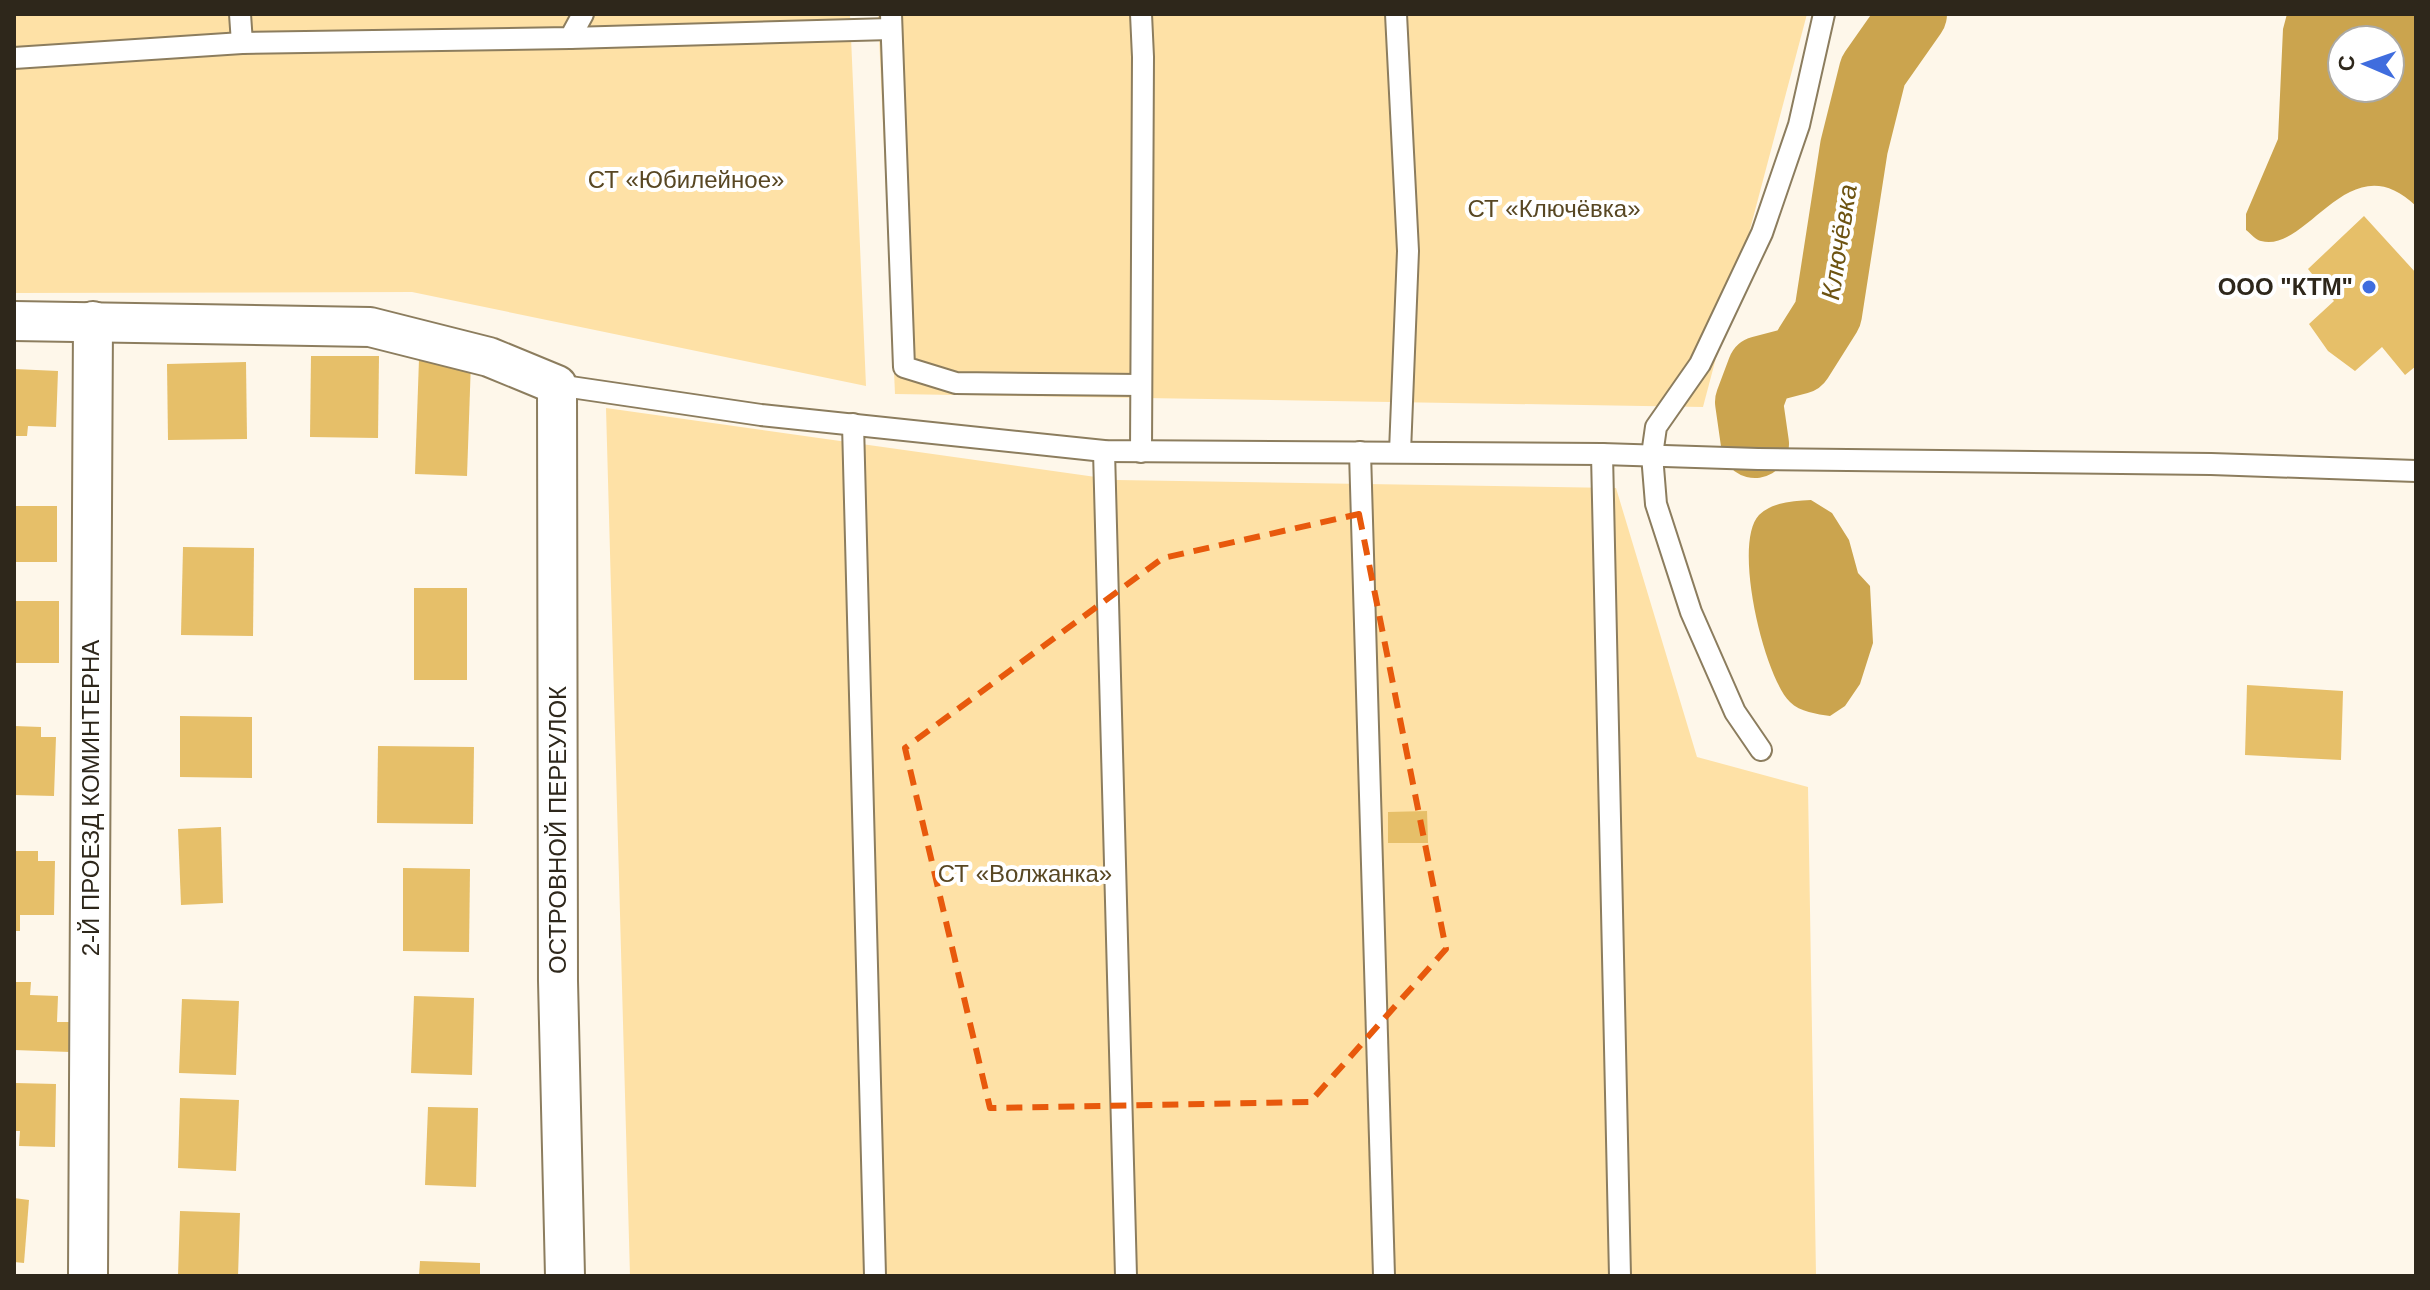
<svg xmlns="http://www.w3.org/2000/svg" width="2430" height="1290" font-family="Arial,sans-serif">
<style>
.green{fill:#fee1a6}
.water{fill:#cba44e;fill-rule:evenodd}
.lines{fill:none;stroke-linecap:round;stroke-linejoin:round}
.river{stroke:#cba44e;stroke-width:68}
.building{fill:#e6bf69}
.service-casing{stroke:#8c7d5e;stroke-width:24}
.minor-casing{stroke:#8c7d5e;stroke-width:42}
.service{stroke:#fff;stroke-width:20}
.minor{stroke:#fff;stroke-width:38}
.marked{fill:none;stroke:#e8590c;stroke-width:6;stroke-dasharray:16 10;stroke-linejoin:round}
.poi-dot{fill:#406dde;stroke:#fff;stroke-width:3}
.labels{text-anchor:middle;stroke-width:8;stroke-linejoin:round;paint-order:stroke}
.park-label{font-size:24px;fill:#584723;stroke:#fff}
.poi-label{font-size:24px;font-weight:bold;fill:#2e271b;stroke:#fff;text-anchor:end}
.street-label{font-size:24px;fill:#2e271b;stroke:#fff}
.water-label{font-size:26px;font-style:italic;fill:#6d5311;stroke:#fff}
</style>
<rect width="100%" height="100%" fill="#fef7ea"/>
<!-- green -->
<g class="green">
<path d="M14,14H850L866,386L412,292L14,293Z"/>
<path d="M878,14H1807L1703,407L895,394Z"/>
<path d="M606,408L1117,480L1616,488L1697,757L1808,787L1816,1276H630Z"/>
</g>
<!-- water -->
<g class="water">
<path d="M2287,14H2416V206C2349,141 2308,254 2261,241C2256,240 2251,234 2246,230V214L2278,139L2283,29ZM2342,40H2390V88H2342Z"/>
<path d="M1811,500L1832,513L1849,540L1858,573L1870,586L1873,643L1860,684L1845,706L1830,716C1817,714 1800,712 1790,702C1764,677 1732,543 1759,515C1773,502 1792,501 1811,500Z"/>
</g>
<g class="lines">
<!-- river -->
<path class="river" d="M1755,444L1749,402L1761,370L1799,360L1828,314L1854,147L1873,71L1913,14"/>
</g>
<!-- building -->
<g class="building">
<path d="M2364,216L2416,273V366L2405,375L2382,347L2355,371L2328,351L2309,324L2334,301L2308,269Z"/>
<path d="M311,356H379L378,438L310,437Z"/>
<path d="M419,359L471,361L467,476L415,474Z"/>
<path d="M246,362L247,439L168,440L167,364Z"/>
<path d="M14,369L58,371L56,427L28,426L27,436H14Z"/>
<rect x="14" y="506" width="43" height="56"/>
<path d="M183,547L254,548L253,636L181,635Z"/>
<rect x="414" y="588" width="53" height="92"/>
<rect x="14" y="601" width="45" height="62"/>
<path d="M2247,685L2343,691L2341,760L2245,755Z"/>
<path d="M180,716L252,717V778L180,777Z"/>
<path d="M14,726L41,727V737H56L54,796L14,795Z"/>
<path d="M378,746L474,747L473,824L377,823Z"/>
<path d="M1427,811L1428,843H1388V812Z"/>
<path d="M221,827L223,903L181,905L178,829Z"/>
<path d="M14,851H38V861H55L54,915H20V931H14Z"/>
<path d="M403,868L470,869L469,952L403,951Z"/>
<path d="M14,982H31L30,995L58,996L57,1022H71L70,1052L14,1050Z"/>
<path d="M414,996L474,998L472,1075L411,1073Z"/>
<path d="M182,999L239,1001L236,1075L179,1073Z"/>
<path d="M15,1083L56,1084L55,1147L19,1146L20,1131H14Z"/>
<path d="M180,1098L239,1100L236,1171L178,1168Z"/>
<path d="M428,1107L478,1108L476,1187L425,1185Z"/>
<path d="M14,1198L29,1200L24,1263L14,1262Z"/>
<path d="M180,1211L240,1213L238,1276H178Z"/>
<path d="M420,1261L480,1263V1276H419Z"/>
</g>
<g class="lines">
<defs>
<g id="service">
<path d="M240,14L242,43L570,38L583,14"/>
<path d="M891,14L904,367L956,383L1141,385"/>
<path d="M1396,14L1408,251L1400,452"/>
<path d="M570,38L891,29"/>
<path d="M14,58L242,43"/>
<path d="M557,385L761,415L1104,451L1602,454L1758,459L2211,464L2416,471"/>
<path d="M853,424L875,1276"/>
<path d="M1104,451L1126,1276"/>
<path d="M1141,452L1143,57L1141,14"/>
<path d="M1360,452L1384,1276"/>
<path d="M1602,454L1620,1276"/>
<path d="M1761,750L1735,712L1691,612L1656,504L1652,455L1656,427L1700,364L1762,233L1799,125L1824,14"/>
</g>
<g id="minor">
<path d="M14,321L370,327L489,357L557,385L558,981L565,1276"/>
<path d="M88,1276L93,321"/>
</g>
</defs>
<!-- service casing -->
<use href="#service" class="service-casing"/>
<!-- minor casing -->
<use href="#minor" class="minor-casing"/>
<!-- service -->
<use href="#service" class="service"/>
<!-- minor -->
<use href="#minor" class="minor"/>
</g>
<!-- marked area -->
<path class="marked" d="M1359,514L1446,949L1310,1102L990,1108L905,748L1163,558Z"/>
<!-- markers -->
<circle class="poi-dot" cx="2369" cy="287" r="8"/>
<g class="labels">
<!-- park labels -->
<g class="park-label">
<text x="686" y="188">СТ «Юбилейное»</text>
<text x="1554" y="217">СТ «Ключёвка»</text>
<text x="1025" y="882">СТ «Волжанка»</text>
</g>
<!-- poi labels -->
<g class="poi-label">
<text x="2353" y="295">ООО "КТМ"</text>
</g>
<!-- street labels -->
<g class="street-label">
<text transform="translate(91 798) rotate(-90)" y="8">2-Й ПРОЕЗД КОМИНТЕРНА</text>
<text transform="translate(558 830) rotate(-90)" y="8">ОСТРОВНОЙ ПЕРЕУЛОК</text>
</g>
<!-- water labels -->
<g class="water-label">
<text transform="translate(1839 242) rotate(-81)" y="9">Ключёвка</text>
</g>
</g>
<!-- border -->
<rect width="2430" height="1290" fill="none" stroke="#2e271b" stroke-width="32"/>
<!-- north arrow -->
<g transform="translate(2366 64) rotate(272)"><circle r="38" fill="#ffffff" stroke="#aba9a4" stroke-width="2"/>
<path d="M0-6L14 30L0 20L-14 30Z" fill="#406dde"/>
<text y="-12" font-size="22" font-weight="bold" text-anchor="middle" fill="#2e271b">С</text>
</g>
</svg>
